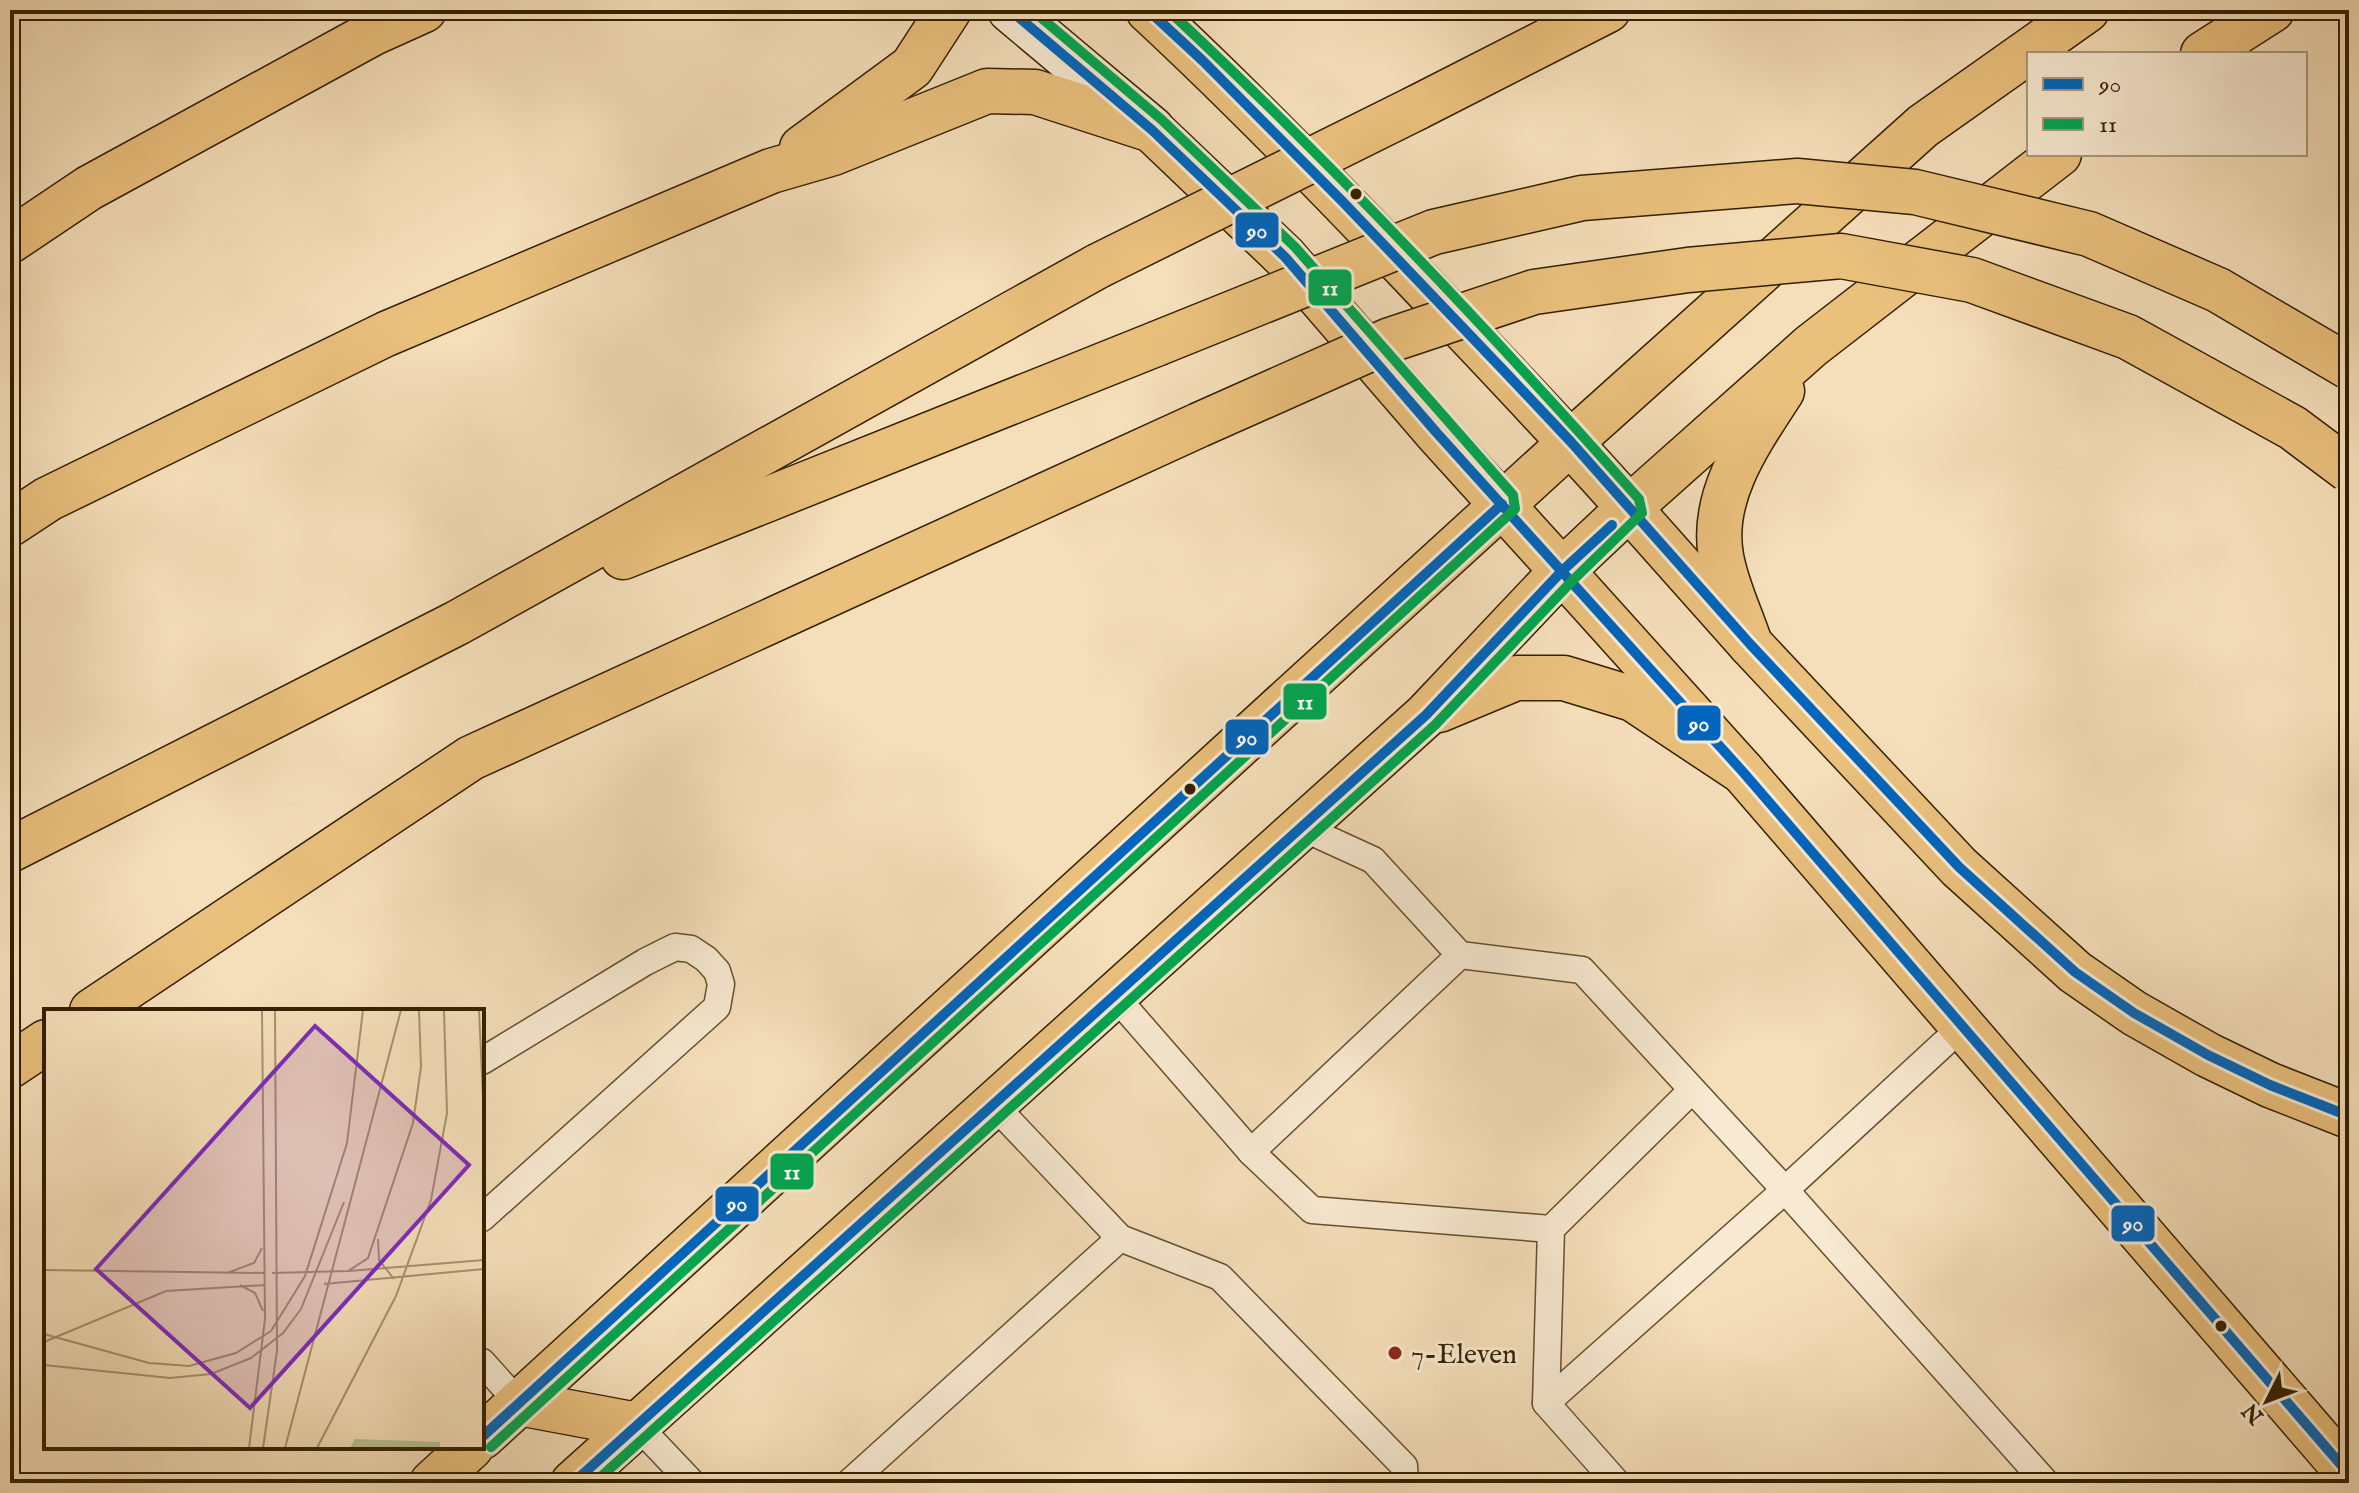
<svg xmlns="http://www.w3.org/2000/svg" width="2359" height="1493" font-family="'IM FELL English',serif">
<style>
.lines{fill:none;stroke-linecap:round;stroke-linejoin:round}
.service-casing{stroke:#644f2e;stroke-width:29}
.secondary-casing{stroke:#331f00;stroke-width:47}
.primary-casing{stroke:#331f00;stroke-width:47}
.trunk-casing{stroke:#331f00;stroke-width:47}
.motorway-casing{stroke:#331f00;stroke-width:47}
.service{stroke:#f8ead2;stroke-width:26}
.secondary{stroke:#f8ead2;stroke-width:44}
.primary{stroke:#eac07d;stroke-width:44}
.trunk{stroke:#eac07d;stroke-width:44}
.motorway{stroke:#eac07d;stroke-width:44}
.motorway-bridge-casing{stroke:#331f00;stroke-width:47;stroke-linecap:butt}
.motorway-bridge{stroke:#eac07d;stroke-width:44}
.bus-1-casing{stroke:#f8ead2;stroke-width:16}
.bus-2-casing{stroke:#f8ead2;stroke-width:16}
.bus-1{stroke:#0065bd;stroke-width:10}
.bus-2{stroke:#00a651;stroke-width:10}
.bus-dot{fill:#331f00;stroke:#f8ead2;stroke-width:3}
.poi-dot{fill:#8f2418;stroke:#f8ead2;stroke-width:3}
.labels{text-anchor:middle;stroke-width:6;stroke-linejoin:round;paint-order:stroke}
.poi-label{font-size:28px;fill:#331f00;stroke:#f8ead2;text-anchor:start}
.inset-road{fill:none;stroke:#a79270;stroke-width:2}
.view{fill:#7b2cbf;fill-opacity:0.15;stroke:#7b2cbf;stroke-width:4}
.inset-edge{fill:none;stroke:#331f00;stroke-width:4}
.line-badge{stroke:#f8ead2;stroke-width:3}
.badge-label{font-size:22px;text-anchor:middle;font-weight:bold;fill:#fff}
</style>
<rect width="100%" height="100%" fill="#f5dfba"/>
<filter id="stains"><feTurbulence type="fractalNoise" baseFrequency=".0025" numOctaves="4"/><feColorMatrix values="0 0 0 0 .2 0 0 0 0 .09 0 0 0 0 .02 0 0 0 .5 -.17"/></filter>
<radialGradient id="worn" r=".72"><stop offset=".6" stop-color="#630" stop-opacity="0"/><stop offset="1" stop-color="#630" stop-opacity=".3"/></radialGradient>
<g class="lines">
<defs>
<g id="service">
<path d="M1301,827L1373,860L1460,955L1582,970L1785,1190L1964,1025"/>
<path d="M1114,995L1251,1152L1460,955"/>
<path d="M482,1061L645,962L675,947L691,949L706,959L717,971L721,984L717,1007L482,1218"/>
<path d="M993,1104L1120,1238L1220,1277L1404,1466L1405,1483"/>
<path d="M1251,1152L1312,1210L1551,1229"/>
<path d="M482,1362L519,1403"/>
<path d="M1546,1403L1785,1190L2046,1483"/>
<path d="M637,1425L692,1483"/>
<path d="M849,1483L1120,1238"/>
<path d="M1617,1483L1546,1403L1551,1229L1691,1091"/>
</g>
<path id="secondary" d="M1010,10L1152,129"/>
<g id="primary">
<path d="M1629,508L1750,644L1959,867L2075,972L2134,1013L2208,1055L2270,1085L2349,1116"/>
<path d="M1562,571L1743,772L2349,1474"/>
</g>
<g id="trunk">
<path d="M1152,130L1285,257L1436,432L1562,571"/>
<path d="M1439,710L1516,678H1564L1633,699L1743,772"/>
<path d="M519,1403L637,1425"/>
<path d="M482,1437L1571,442"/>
<path d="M432,1483L471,1447"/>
<path d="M573,1483L1426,715L1562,571L1629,508C1561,431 1489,356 1418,281C1330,188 1242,97 1148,10"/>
</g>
<g id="motorway">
<path d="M2203,54L2272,10"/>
<path d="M1416,108L1608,10"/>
<path d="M802,148L912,67L949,10"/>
<path d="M10,241L89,188L373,33L424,10"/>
<path d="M1571,442L1923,126L2087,10"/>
<path d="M1629,508L1811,346L2059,154"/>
<path d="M10,524L48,499L386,334L771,171L833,153L987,91L1035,92L1152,130"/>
<path d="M623,557L1156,344"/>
<path d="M1750,644C1741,616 1726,586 1721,556C1710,495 1751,439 1782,391"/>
<path d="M10,850L457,623L1098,266"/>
<path d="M92,1011L471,758L1199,425"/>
<path d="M10,1066L46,1042"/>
</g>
</defs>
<!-- service casing -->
<use href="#service" class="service-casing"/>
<!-- secondary casing -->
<use href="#secondary" class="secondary-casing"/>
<!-- primary casing -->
<use href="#primary" class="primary-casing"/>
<!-- trunk casing -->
<use href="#trunk" class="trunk-casing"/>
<!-- motorway casing -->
<use href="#motorway" class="motorway-casing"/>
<!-- service -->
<use href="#service" class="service"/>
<!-- secondary -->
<use href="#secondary" class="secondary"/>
<!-- primary -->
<use href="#primary" class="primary"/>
<!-- trunk -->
<use href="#trunk" class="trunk"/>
<!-- motorway -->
<use href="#motorway" class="motorway"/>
<defs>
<g id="motorway-bridge">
<path d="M1098,266L1416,108"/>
<path d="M1156,344L1434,232L1582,198L1797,181L1915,192L2089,234L2218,290L2349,367"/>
<path d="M1199,425L1390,340L1534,292L1688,270L1841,256L1972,280L2128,337L2293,428L2349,470"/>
</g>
</defs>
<!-- motorway-bridge casing -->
<use href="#motorway-bridge" class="motorway-bridge-casing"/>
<!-- motorway-bridge -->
<use href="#motorway-bridge" class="motorway-bridge"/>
<defs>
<g id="bus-1">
<path d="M1010,10L1152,130L1285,257L1436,432L1743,772L2349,1474"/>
<path d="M1148,10L1203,61L1343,202L1507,374L1571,442L1750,644L1959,867L2075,972L2134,1013L2208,1055L2270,1085L2349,1116"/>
<path d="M482,1437L1502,504"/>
<path d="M573,1483L1426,715L1562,571L1612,525"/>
</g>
<g id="bus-2">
<path d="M491,1447L1515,509L1513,495L1295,247L1162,120L1032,10"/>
<path d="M594,1483L1435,725L1572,581L1642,513L1639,499C1489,330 1333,164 1168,10"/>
</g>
</defs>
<!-- bus-1 casing -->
<use href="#bus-1" class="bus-1-casing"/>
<!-- bus-2 casing -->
<use href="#bus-2" class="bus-2-casing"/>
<!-- bus-1 -->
<use href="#bus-1" class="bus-1"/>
<!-- bus-2 -->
<use href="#bus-2" class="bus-2"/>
</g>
<!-- markers -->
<g class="bus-dot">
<circle cx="1356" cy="194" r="7"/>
<circle cx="1190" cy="789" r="7"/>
<circle cx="2221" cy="1326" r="7"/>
</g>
<circle class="poi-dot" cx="1395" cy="1353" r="8"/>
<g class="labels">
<!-- poi labels -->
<g class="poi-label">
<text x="1411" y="1363">7-Eleven</text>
</g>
</g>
<!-- overview -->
<g transform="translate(44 1009)">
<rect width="440" height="440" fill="#f5dfba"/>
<path d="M311,430L396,433V439H306Z" fill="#b7c393"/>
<path class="inset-road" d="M435,1L440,110M334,230L335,251L350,270M0,261L221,264M305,262L440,251M183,264L210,254L218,239M228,264L304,262L324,249L369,114L377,58L375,1M280,275L440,260M196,276L211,284L219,302M0,325L105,354L145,357L192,344L227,322L261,267L303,134L319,1M0,333L122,282L221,276M0,356L126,369L167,365L207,349L239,324L257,300L300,193M205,439L221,310L218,1M219,439L233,342L231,1M241,439L357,1M273,439L352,287L387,191L403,104L400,1"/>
<path class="view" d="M271,17L425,156L206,399L52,260Z"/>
<rect width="440" height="440" class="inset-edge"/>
</g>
<g class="line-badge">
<rect x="1234" y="211" width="46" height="38" rx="8" fill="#0065bd"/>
<rect x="1307" y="268" width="46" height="39" rx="8" fill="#00a651"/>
<rect x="1282" y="682" width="46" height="39" rx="8" fill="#00a651"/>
<rect x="1676" y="704" width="46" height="38" rx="8" fill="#0065bd"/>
<rect x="1224" y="718" width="46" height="38" rx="8" fill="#0065bd"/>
<rect x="769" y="1152" width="46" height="39" rx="8" fill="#00a651"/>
<rect x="714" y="1185" width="46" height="38" rx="8" fill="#0065bd"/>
<rect x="2110" y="1204" width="46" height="39" rx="8" fill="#0065bd"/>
</g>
<g class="badge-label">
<text x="1257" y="238">90</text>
<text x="1330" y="295">11</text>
<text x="1305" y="709">11</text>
<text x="1699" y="731">90</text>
<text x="1247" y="745">90</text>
<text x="792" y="1179">11</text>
<text x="737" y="1211">90</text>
<text x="2133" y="1231">90</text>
</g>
<!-- margin -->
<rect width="2359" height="1493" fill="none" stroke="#f5dfba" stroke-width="40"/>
<rect x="12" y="12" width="2335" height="1469" fill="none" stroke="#331f00" stroke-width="4"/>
<rect x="20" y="20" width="2319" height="1453" fill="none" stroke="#331f00" stroke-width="2"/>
<!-- legend -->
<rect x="2027" y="52" width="280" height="104" fill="#f8ead2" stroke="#a9997e" stroke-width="2"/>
<rect x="2043" y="78" width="40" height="12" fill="#0065bd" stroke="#a9997e" stroke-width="2"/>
<text x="2099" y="92" font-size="24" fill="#331f00">90</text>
<rect x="2043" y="118" width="40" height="12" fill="#00a651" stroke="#a9997e" stroke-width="2"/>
<text x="2099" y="132" font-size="24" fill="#331f00">11</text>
<!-- north arrow -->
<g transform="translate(2267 1401) rotate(228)" stroke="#f8ead2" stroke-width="6" paint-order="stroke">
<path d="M0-6L14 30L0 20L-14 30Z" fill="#331f00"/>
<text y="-12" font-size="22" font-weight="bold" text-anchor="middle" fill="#331f00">N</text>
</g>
<rect width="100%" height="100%" filter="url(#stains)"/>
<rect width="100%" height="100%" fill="url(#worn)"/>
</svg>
